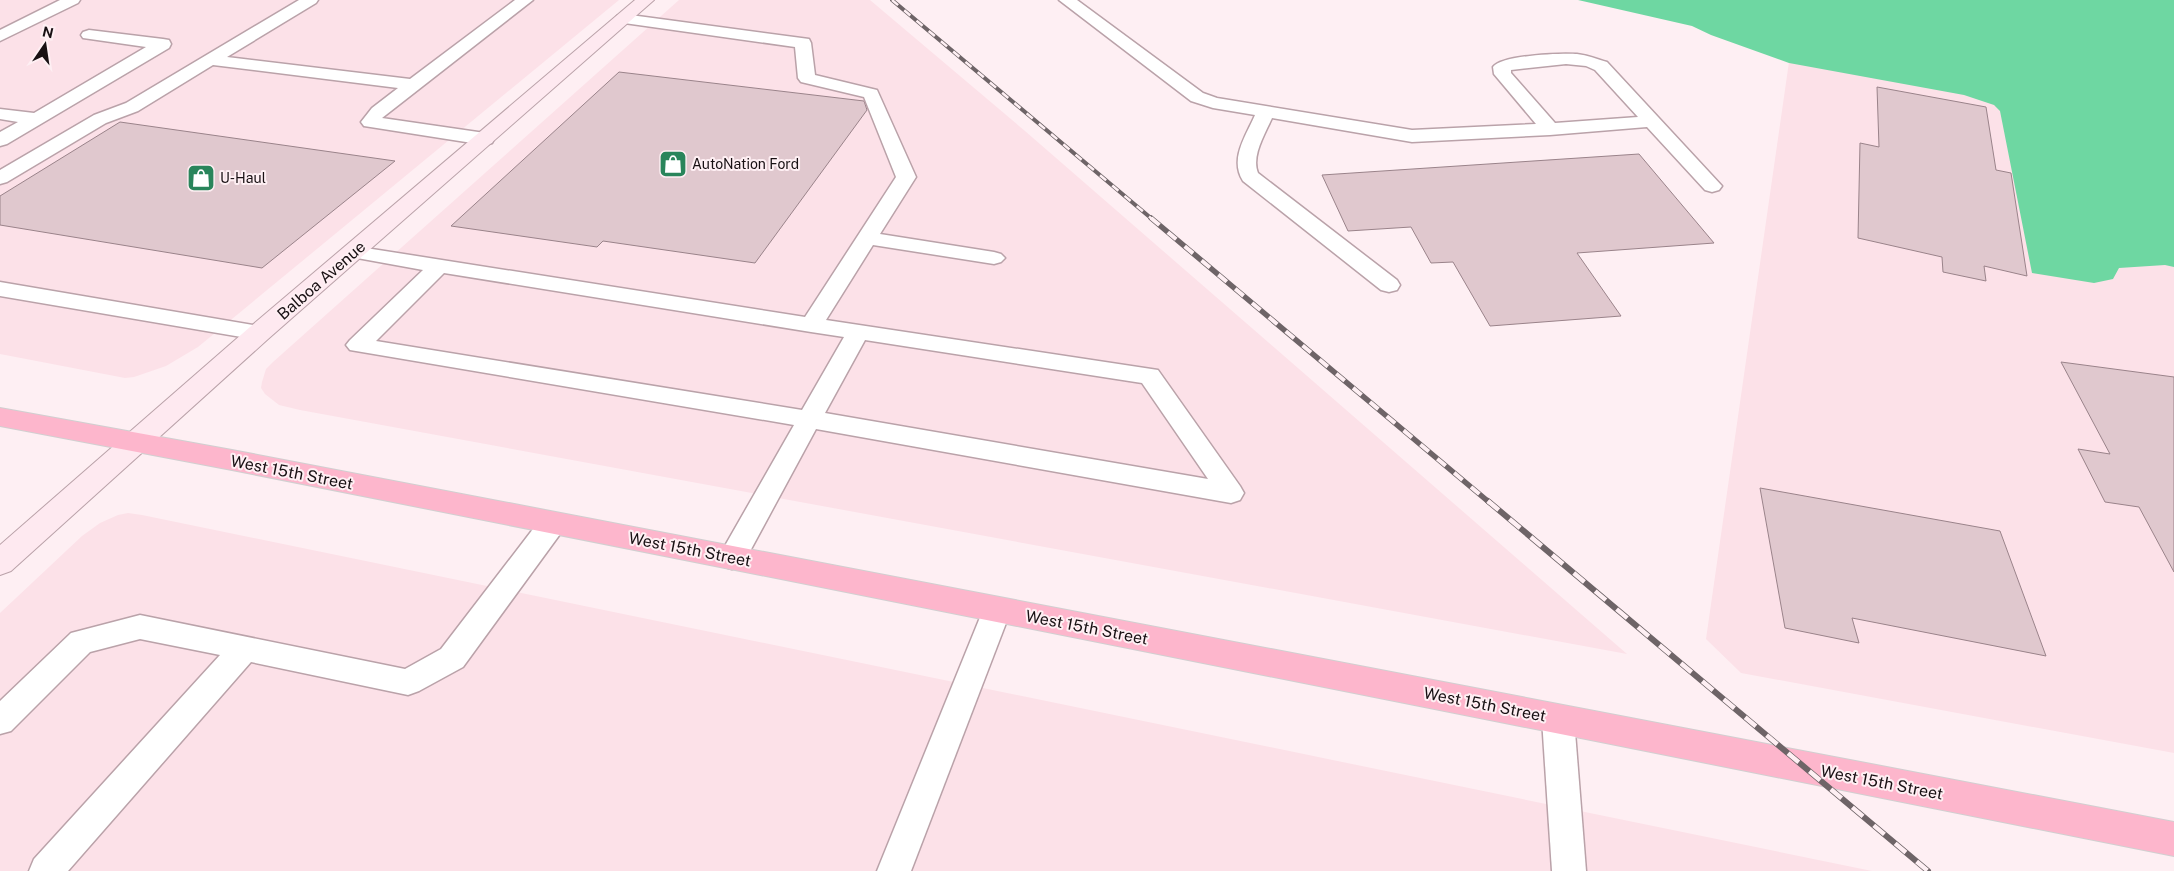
<svg xmlns="http://www.w3.org/2000/svg" width="2174" height="871" font-family="'Public Sans',sans-serif">
<style>
.built{fill:#fce1e8}
.forest{fill:#6ed7a2}
.building{fill:#e0c8ce;stroke:#9a838a}
.lines{fill:none;stroke-linecap:round;stroke-linejoin:round}
.lane-casing{stroke:#baa2a9;stroke-width:3}
.secondary-casing{stroke:#baa2a9;stroke-width:2}
.highway-casing{stroke:#d1cfd0;stroke-width:2}
.lane{fill:#fff;fill-rule:evenodd}
.secondary{fill:#fee9f0;fill-rule:evenodd}
.highway{fill:#fdb6cc;fill-rule:evenodd}
.rail-far2-casing{stroke:#6e6467;stroke-width:4}
.rail-far1-casing{stroke:#6e6467;stroke-width:5.5}
.rail-casing{stroke:#6e6467;stroke-width:6}
.rail-far2{stroke:#feeff3;stroke-width:2.5;stroke-dasharray:8;stroke-linecap:butt}
.rail-far1{stroke:#feeff3;stroke-width:4;stroke-dasharray:11;stroke-linecap:butt}
.rail{stroke:#feeff3;stroke-width:4.5;stroke-dasharray:14;stroke-linecap:butt}
.labels{text-anchor:middle;stroke-width:4;stroke-linejoin:round;paint-order:stroke}
.far-poi-label{font-size:14px;fill:#181013;stroke:#feeff3;text-anchor:start}
.street-label{font-size:16px;fill:#181013;stroke:#feeff3}
</style>
<rect width="100%" height="100%" fill="#feeff3"/>
<!-- built -->
<g class="built">
<path d="M0,0H619L198,347L166,366L134,377L125,378L0,354Z"/>
<path d="M679,0H870L1025,131L1627,654L300,410L279,405L265,394L261,388L262,382L266,369L273,362Z"/>
<path d="M1791,48L2174,127V753L1741,673L1706,639Z"/>
<path d="M128,513L142,515L1872,871H0V613L82,536L100,523L118,515Z"/>
</g>
<!-- forest -->
<path class="forest" d="M1578,0H2174V267L2165,265L2119,268L2113,279L2094,283L2032,273L2000,111L1994,105L1964,95L1789,63L1711,35L1692,26Z"/>
<!-- building -->
<g class="building">
<path d="M619,72L864,101L867,110L755,263L603,241L597,247L451,226Z"/>
<path d="M1877,87L1986,107L1996,170L2011,173L2027,276L1984,266L1986,281L1943,272L1942,257L1858,238L1860,143L1879,147Z"/>
<path d="M120,122L395,161L262,268L0,225V196Z"/>
<path d="M1639,154L1714,243L1577,253L1621,316L1490,326L1453,262L1431,263L1411,227L1348,231L1322,175Z"/>
<path d="M2061,362L2174,377V572L2139,507L2105,502L2078,449L2110,454Z"/>
<path d="M1760,488L2000,531L2046,656L1852,618L1859,643L1785,628Z"/>
</g>
<g class="lines">
<defs>
<g id="lane">
<path d="M60,0H80L78,3L0,41V30Z"/>
<path d="M299,0H318L316,3L227,57L410,79L515,0H533L382,118L485,133L492,135L494,139L492,143L485,145L364,126L361,122L372,108L398,88L213,65L138,111L106,123L7,182L0,184V170L94,115L126,103Z"/>
<path d="M1059,0H1077L1203,93L1217,98L1412,130L1536,124L1494,74L1493,67C1502,55 1561,53 1577,54C1587,55 1597,59 1607,62L1722,186L1719,190L1712,192L1705,190L1647,127L1550,135L1412,142L1272,118C1265,134 1251,156 1258,173L1397,280L1400,285L1397,290L1389,292L1381,290L1243,181C1229,159 1246,136 1255,115L1213,108L1191,101ZM1566,64L1586,66L1595,70L1638,117L1555,123L1511,73V70Z"/>
<path d="M623,14L809,39L811,43L815,75L877,90L916,177L880,234L994,252L1001,254L1005,258L1001,262L994,264L873,245L826,320L1158,370L1240,486L1244,493L1240,500L1231,503L816,429L742,566L732,569L722,566L718,558L794,425L350,350L346,345L350,340L423,270L346,256L342,252L346,248L353,246L805,317L896,177L864,97L801,82L798,78L795,47L617,22L615,19L617,16ZM444,273L811,332L844,337L802,410L376,341ZM865,340L1142,383L1208,479L825,413Z"/>
<path d="M89,30L163,39L169,40L171,44L169,48L7,144L0,146V132L18,122L0,119V109L34,113L146,47L83,38L81,35L83,32Z"/>
<path d="M0,282L259,326L267,328L270,333L267,338L259,340L0,296Z"/>
<path d="M553,513L563,516L566,523L563,530L463,667L419,691L408,695L251,662L68,871H29L34,859L220,655L140,639L90,652L11,731L0,734V701L71,633L140,615L405,669L441,649L543,516Z"/>
<path d="M997,599L1007,602L1011,610L911,871H877L983,610L987,602Z"/>
<path d="M1558,706L1569,709L1574,719L1586,871H1552L1542,719L1547,709Z"/>
</g>
<path id="secondary" d="M635,0H654L268,339L11,571L0,575V545L250,327Z"/>
<path id="highway" d="M0,408L232,450L2174,822V856L232,470L0,426Z"/>
</defs>
<!-- lane casing -->
<use href="#lane" class="lane-casing"/>
<!-- secondary casing -->
<use href="#secondary" class="secondary-casing"/>
<!-- highway casing -->
<use href="#highway" class="highway-casing"/>
<!-- lane -->
<use href="#lane" class="lane"/>
<!-- secondary -->
<use href="#secondary" class="secondary"/>
<!-- highway -->
<use href="#highway" class="highway"/>
<defs>
<path id="rail-far2" d="M892,0L1152,219"/>
<path id="rail-far1" d="M1151,218L1490,503"/>
<path id="rail" d="M1488,501L1928,871"/>
</defs>
<!-- rail-far2 casing -->
<use href="#rail-far2" class="rail-far2-casing"/>
<!-- rail-far1 casing -->
<use href="#rail-far1" class="rail-far1-casing"/>
<!-- rail casing -->
<use href="#rail" class="rail-casing"/>
<!-- rail-far2 -->
<use href="#rail-far2" class="rail-far2"/>
<!-- rail-far1 -->
<use href="#rail-far1" class="rail-far1"/>
<!-- rail -->
<use href="#rail" class="rail"/>
</g>
<!-- icons -->
<defs>
<symbol id="shop-square" viewBox="-11 -11 22 22"><rect x="-9" y="-9" width="18" height="18" rx="4" fill="#29855b" stroke="#feeff3"/><path d="M-5-2.5h2.3a2.7 3.5 0 0 1 5.4 0H5L5.5 6h-11ZM-1.5-2.5h3a1.5 2.3 0 0 0-3 0Z" fill="#fff"/></symbol>
</defs>
<g fill-rule="evenodd">
<use href="#shop-square" x="657" y="148" width="32" height="32"/>
<use href="#shop-square" x="185" y="162" width="32" height="32"/>
</g>
<g class="labels">
<!-- far-poi labels -->
<g class="far-poi-label">
<text x="692" y="169">AutoNation Ford</text>
<text x="220" y="183">U-Haul</text>
</g>
<!-- street labels -->
<g class="street-label">
<text transform="translate(321 280) rotate(-41)" y="6">Balboa Avenue</text>
<text transform="translate(292 472) rotate(11)" y="6">West 15th Street</text>
<text transform="translate(690 549) rotate(11)" y="6">West 15th Street</text>
<text transform="translate(1087 627) rotate(11)" y="6">West 15th Street</text>
<text transform="translate(1485 704) rotate(11)" y="6">West 15th Street</text>
<text transform="translate(1882 782) rotate(11)" y="6">West 15th Street</text>
</g>
</g>
<!-- north arrow -->
<g transform="translate(45 45) rotate(13)" stroke="#feeff3" stroke-width="4" paint-order="stroke">
<path d="M0-4L9 19L0 12L-9 19Z" fill="#181013"/>
<text y="-8" font-size="14" font-weight="bold" text-anchor="middle" fill="#181013">N</text>
</g>
</svg>
